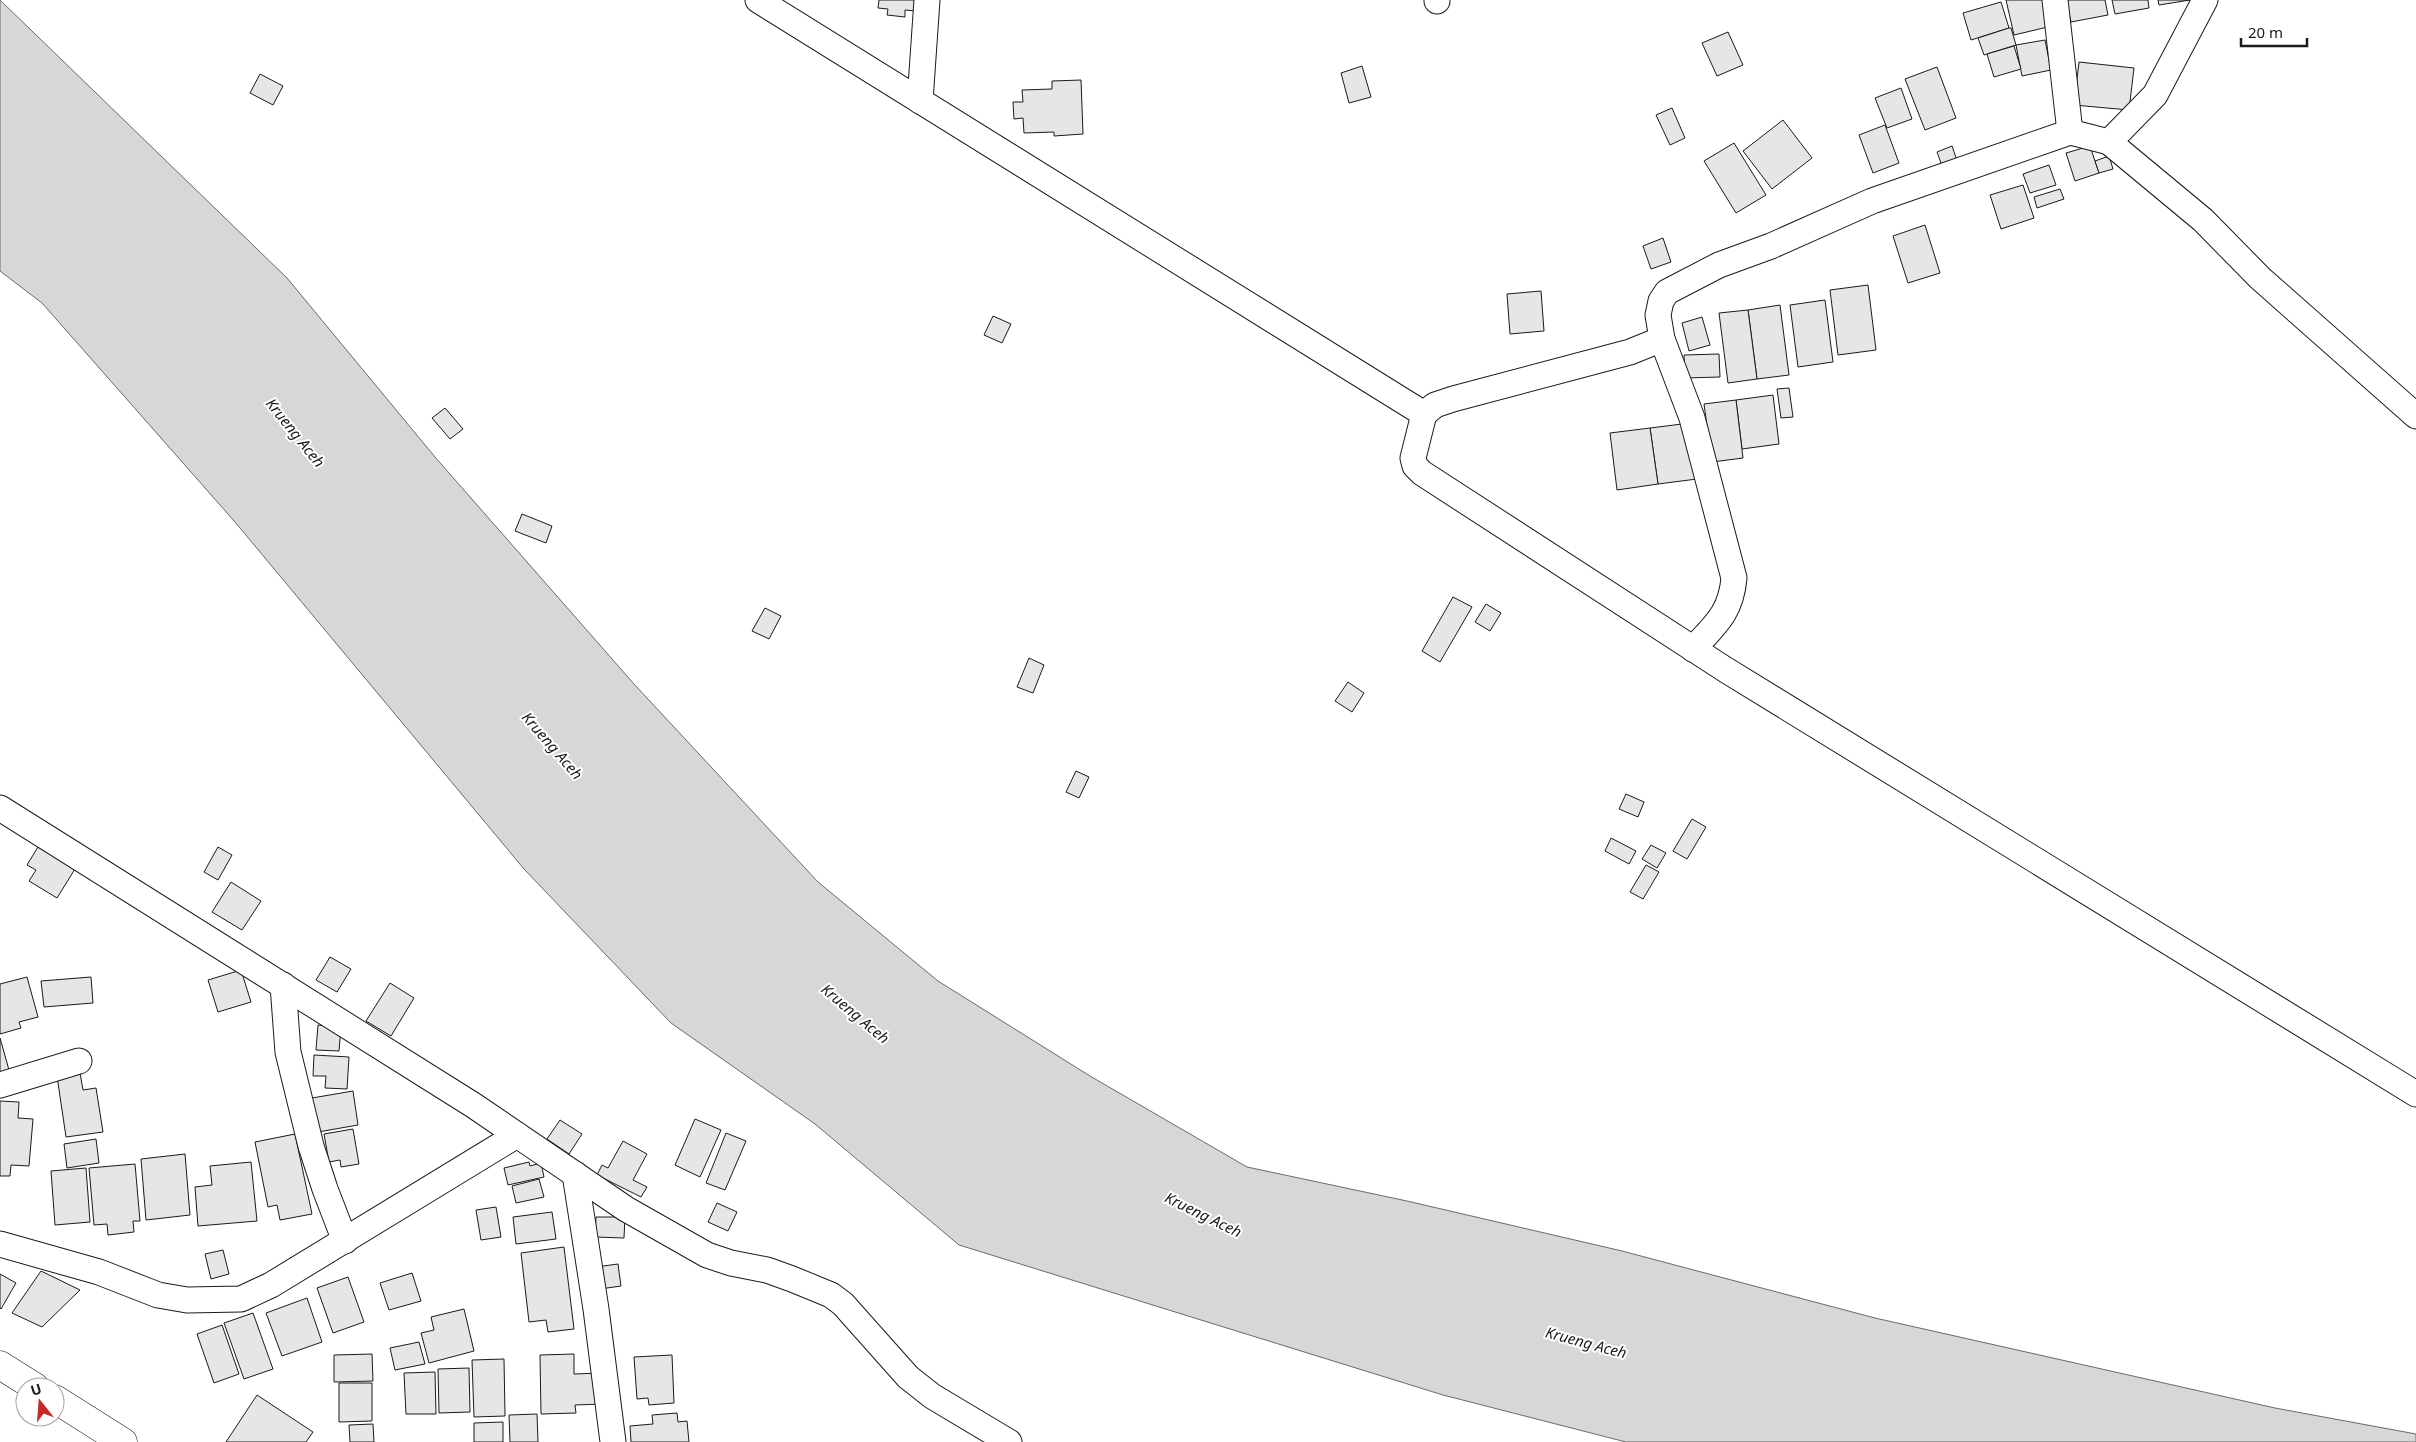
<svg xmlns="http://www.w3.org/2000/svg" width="2416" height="1442" font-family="'Noto Sans',sans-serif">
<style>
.water{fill:#d7d7d7;stroke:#6a6a6a}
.building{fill:#e6e6e6;stroke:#1a1a1a}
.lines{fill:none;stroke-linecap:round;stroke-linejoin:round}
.minor-casing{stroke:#1a1a1a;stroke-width:27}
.highway-casing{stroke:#1a1a1a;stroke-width:29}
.minor{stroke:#fff;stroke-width:25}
.highway{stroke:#fff;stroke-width:28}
.labels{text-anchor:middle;stroke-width:4;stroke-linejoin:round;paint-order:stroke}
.water-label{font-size:15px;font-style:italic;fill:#1a1a1a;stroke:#fff}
</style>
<rect width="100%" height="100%" fill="#fff"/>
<!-- water -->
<path class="water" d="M0,0L287,278L435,457L634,684L818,882L938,981L1090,1076L1247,1167L1407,1201L1622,1251L1875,1318L2275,1408L2416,1434V1442H1626L1443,1395L959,1245L815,1124L671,1023L524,869L235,522L42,303L0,271Z"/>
<!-- building -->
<g class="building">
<path d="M879,0H917L916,11L905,10V17L887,15L888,9L878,8Z"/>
<path d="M2006,0H2046L2052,26L2014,35Z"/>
<path d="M2066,0H2105L2108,15L2071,22Z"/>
<path d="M2112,0H2148L2149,8L2115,14Z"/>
<path d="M2158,0H2190L2159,5Z"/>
<path d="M2001,2L2009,28L1971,40L1963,13Z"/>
<path d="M2009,28H2011L2016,45L1984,55L1978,38Z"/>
<path d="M1728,32L1743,65L1717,76L1702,43Z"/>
<path d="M2045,40L2051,70L2022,76L2016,45Z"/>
<path d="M2014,46L2021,69L1994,77L1987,54Z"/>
<path d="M2079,62L2134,68L2129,110L2074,105Z"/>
<path d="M1362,66L1371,97L1349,103L1341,73Z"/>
<path d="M1937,67L1956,118L1925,130L1905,79Z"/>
<path d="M260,74L283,86L273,105L250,93Z"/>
<path d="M1081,80L1083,134L1054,136V132L1024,133L1023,118L1014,119L1013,102H1023L1022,90L1052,89V81Z"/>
<path d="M1901,88L1912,119L1887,128L1875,98Z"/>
<path d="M1672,108L1685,138L1670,145L1656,115Z"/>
<path d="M1783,120L1812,158L1772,189L1743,151Z"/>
<path d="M1885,125L1899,163L1873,173L1859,135Z"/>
<path d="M1734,143L1766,195L1736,213L1704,161Z"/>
<path d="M1952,146L1960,169L1945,174L1937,152Z"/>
<path d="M2090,146L2099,173L2075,181L2066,153Z"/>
<path d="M2109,156L2113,169L2099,173L2095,161Z"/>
<path d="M2049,165L2056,185L2030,193L2023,174Z"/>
<path d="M2023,185L2034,218L2001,229L1990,195Z"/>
<path d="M2060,189L2064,199L2037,208L2034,197Z"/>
<path d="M1925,225L1940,273L1908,283L1893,236Z"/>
<path d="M1663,238L1671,262L1651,269L1643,246Z"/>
<path d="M1868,285L1876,350L1838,355L1830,290Z"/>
<path d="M1541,291L1544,331L1510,334L1507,294Z"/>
<path d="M1825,300L1833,362L1798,367L1790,305Z"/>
<path d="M1780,305L1789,375L1757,379L1748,310Z"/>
<path d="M1748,310L1757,379L1728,383L1719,313Z"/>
<path d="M993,316L1011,324L1002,343L984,335Z"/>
<path d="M1702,317L1710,345L1689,351L1682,323Z"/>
<path d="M1719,354L1720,377L1685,378L1684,355Z"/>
<path d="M1789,388L1793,417L1781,418L1777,389Z"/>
<path d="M1773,395L1779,444L1742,449L1736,400Z"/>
<path d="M1736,400L1743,458L1712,462L1704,404Z"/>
<path d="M445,408L463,429L450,439L432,418Z"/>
<path d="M1690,423L1697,479L1658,484L1650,428Z"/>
<path d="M1650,428L1658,484L1617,490L1610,433Z"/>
<path d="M522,514L552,526L546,543L515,531Z"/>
<path d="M1453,597L1472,607L1440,662L1422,651Z"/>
<path d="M1486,604L1501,613L1490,631L1475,622Z"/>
<path d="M765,608L781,616L769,639L752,631Z"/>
<path d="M1029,658L1044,665L1033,693L1017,687Z"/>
<path d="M1348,682L1364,693L1352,712L1335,701Z"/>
<path d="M1076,771L1089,777L1079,798L1066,792Z"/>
<path d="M1626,794L1644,802L1638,817L1619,809Z"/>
<path d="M1692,819L1706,827L1687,859L1673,851Z"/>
<path d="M1611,838L1636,851L1629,864L1605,851Z"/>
<path d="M1651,845L1666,853L1657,868L1642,859Z"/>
<path d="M38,847L75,869L57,898L29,881L36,870L27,865Z"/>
<path d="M218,847L232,855L218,880L204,872Z"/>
<path d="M1646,865L1659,872L1643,899L1630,892Z"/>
<path d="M231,882L261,901L242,930L212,912Z"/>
<path d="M330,957L351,969L337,992L316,980Z"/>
<path d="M241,970L251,1002L218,1012L208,980Z"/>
<path d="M27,977L38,1017L19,1022L21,1028L0,1034V984Z"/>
<path d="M91,977L93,1003L44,1007L41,981Z"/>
<path d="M390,983L414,998L391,1036L366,1021Z"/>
<path d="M318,1025L341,1027L339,1051L316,1050Z"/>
<path d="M0,1038L9,1070L0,1072Z"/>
<path d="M314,1055L349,1057L347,1089L325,1088L326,1076H313Z"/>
<path d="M80,1073L83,1090L96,1088L103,1132L66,1137L57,1076Z"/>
<path d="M353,1091L358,1125L318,1132L312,1098Z"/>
<path d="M0,1101L19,1102L18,1118L33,1119L29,1166L11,1165L10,1176H0Z"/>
<path d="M695,1119L721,1130L700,1177L675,1165Z"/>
<path d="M560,1120L582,1134L569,1154L547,1139Z"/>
<path d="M353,1129L359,1164L341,1167L340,1160L329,1162L324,1134Z"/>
<path d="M726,1133L746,1141L725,1190L706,1183Z"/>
<path d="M295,1134L312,1214L280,1220L277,1205L268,1207L255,1142Z"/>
<path d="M96,1139L99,1163L67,1168L64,1144Z"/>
<path d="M623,1141L647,1154L633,1180L647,1187L641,1197L597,1175L602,1165L608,1168Z"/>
<path d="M185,1154L190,1215L146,1220L141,1159Z"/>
<path d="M251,1162L257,1221L198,1226L195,1187L212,1185L210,1166Z"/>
<path d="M529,1162L530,1166L541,1163L544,1177L508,1185L504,1168Z"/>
<path d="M135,1164L140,1221H133L134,1232L108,1235L107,1224L94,1225L89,1168Z"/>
<path d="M86,1168L90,1222L55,1225L51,1171Z"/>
<path d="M539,1179L544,1197L516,1203L512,1186Z"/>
<path d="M717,1203L737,1212L728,1231L708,1222Z"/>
<path d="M496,1207L501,1237L481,1240L476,1210Z"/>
<path d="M552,1212L556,1239L516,1244L513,1217Z"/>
<path d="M596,1217H625L624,1238L595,1237Z"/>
<path d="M564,1247L574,1329L548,1332L546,1320L529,1322L521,1253Z"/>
<path d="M223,1250L229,1274L211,1279L205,1254Z"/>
<path d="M618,1264L621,1286L600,1289L596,1267Z"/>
<path d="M41,1271L80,1290L42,1327L12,1313Z"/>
<path d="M412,1273L421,1301L389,1310L380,1283Z"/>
<path d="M0,1274L16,1283L1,1309L0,1308Z"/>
<path d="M348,1277L364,1322L333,1333L317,1288Z"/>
<path d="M307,1298L322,1342L282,1356L266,1313Z"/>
<path d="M464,1309L474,1351L429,1363L421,1333L434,1330L431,1317Z"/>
<path d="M253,1313L273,1369L244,1379L224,1323Z"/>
<path d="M222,1325L239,1374L214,1383L197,1334Z"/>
<path d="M419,1342L425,1364L395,1370L390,1348Z"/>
<path d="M372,1354L373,1381L334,1382V1355Z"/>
<path d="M574,1354V1374L601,1373L602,1404L575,1405L576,1413L541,1414L540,1355Z"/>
<path d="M672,1355L674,1403L649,1405L648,1398L637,1399L634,1357Z"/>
<path d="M504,1359L505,1416L474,1417L472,1360Z"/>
<path d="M469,1368L470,1412L439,1413L438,1369Z"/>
<path d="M435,1372L436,1414H406L404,1373Z"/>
<path d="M339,1383H372V1421L339,1422Z"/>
<path d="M257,1395L313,1432L306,1442H226Z"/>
<path d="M677,1413L678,1422L687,1421L689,1442H631L630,1426L653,1424L652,1415Z"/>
<path d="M537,1414L538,1442H510L509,1415Z"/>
<path d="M503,1422V1442H474V1423Z"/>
<path d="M373,1424L374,1442H350L349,1425Z"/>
</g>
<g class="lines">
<defs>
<g id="minor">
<path d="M758,0L1424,414L1413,458L1415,466L1422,473L1726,670L2416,1094"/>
<path d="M1437,0V1"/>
<path d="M2055,0L2070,132"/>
<path d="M920,101L927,0"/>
<path d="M2109,142L2203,220L2260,278L2416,416"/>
<path d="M1662,339L1692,418L1734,578C1731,613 1715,625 1693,649"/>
<path d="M1424,414L1435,405L1453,399L1630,352L1662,339L1658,315L1661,301L1667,292L1719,265L1771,246L1872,201L2070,132L2109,142L2155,95L2205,0"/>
<path d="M0,808L473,1105L626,1209L707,1255L731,1263L767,1270L792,1279L831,1295L843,1304L908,1377L932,1396L1009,1442"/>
<path d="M283,985L288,1052L311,1146L325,1189L345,1241"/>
<path d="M0,1085L79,1061"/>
<path d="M575,1174L596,1309L613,1442"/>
<path d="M0,1244L99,1272L158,1295L187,1300L241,1299L271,1285L517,1135"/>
</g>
<g id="highway">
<path d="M0,1365L35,1387"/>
<path d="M55,1399L123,1442"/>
</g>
</defs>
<!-- minor casing -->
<use href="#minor" class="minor-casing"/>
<!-- highway casing -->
<use href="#highway" class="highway-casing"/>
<!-- minor -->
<use href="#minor" class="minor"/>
<!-- highway -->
<use href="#highway" class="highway"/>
</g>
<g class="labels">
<!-- water labels -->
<g class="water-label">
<text transform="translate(295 433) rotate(51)" y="5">Krueng Aceh</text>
<text transform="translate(552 746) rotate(49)" y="5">Krueng Aceh</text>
<text transform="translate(855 1014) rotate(40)" y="5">Krueng Aceh</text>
<text transform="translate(1203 1215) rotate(26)" y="5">Krueng Aceh</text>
<text transform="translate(1586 1343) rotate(15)" y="5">Krueng Aceh</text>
</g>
</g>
<!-- north arrow -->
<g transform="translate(40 1402) rotate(343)"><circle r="24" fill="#ffffff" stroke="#a3a3a3"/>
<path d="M0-4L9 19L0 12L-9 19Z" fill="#c62828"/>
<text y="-8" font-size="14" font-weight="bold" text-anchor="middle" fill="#1a1a1a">U</text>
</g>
<!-- scale -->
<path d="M2241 38v8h66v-8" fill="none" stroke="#1a1a1a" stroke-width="2.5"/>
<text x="2248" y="38" font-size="15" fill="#1a1a1a" stroke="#ffffff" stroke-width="4" paint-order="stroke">20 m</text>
</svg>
